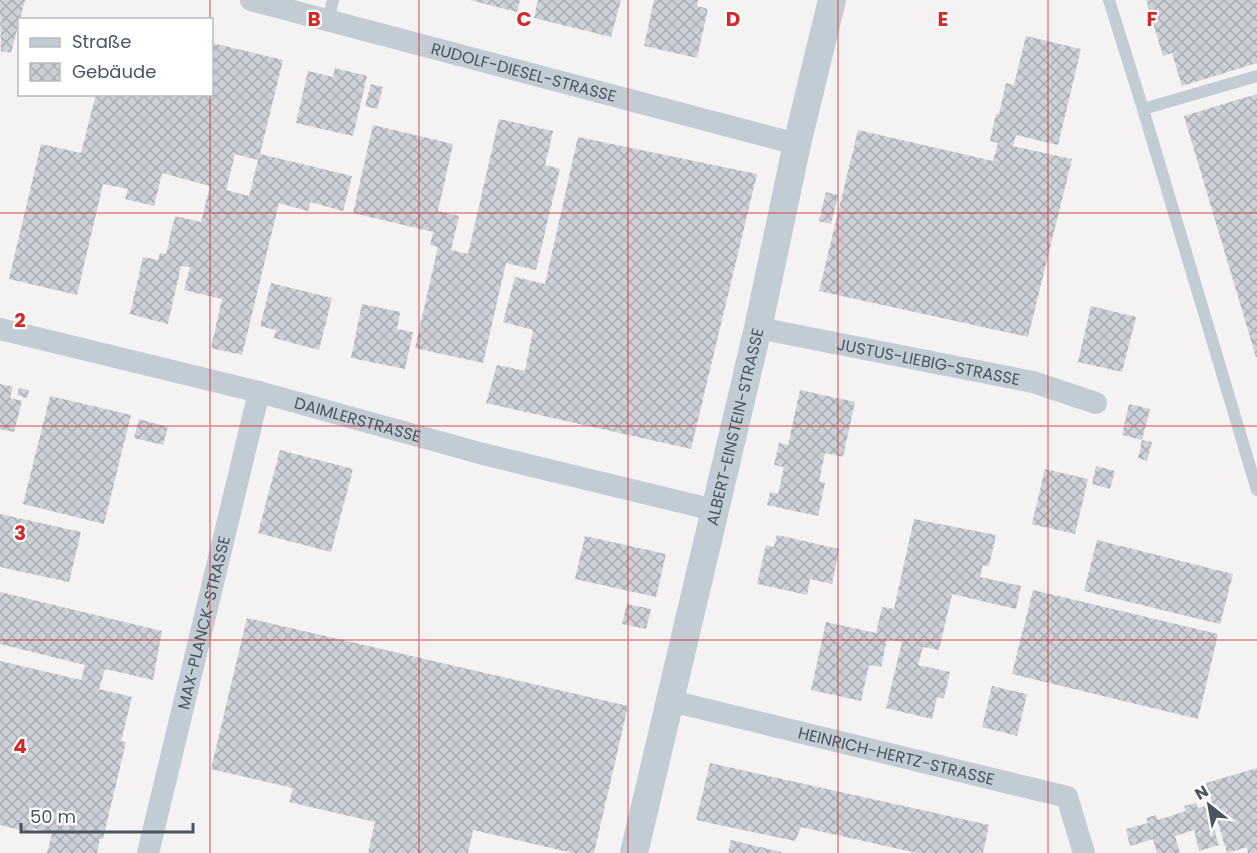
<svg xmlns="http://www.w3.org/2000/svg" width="1257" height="853" font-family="Poppins,sans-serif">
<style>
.building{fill:url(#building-cross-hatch);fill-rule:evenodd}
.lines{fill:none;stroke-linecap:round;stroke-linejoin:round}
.service{stroke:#c2ccd4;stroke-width:12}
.minor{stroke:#c2ccd4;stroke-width:22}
.tertiary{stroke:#c2ccd4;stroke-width:28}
.grid{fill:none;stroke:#d62828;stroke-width:1.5;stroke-opacity:0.55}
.labels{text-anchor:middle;stroke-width:4.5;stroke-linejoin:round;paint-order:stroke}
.street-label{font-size:16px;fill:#485561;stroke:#fff}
.grid-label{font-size:20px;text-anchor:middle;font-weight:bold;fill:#d62828;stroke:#fff;stroke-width:4.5;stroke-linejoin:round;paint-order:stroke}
</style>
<defs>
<pattern id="building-cross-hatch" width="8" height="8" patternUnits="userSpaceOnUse" patternTransform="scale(1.5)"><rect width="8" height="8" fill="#ced1d7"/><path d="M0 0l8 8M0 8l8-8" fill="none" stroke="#a9acb2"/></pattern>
</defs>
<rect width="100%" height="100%" fill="#f4f2f2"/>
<!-- building -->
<g class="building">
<path d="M0,0H25L11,53L2,51L1,56Z"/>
<path d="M470,0H520L517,12Z"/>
<path d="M538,0H621L611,37L534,18Z"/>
<path d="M654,0H698L697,6L708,9L697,58L644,46Z"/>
<path d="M1146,0H1257V63L1182,86L1172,53L1163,56Z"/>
<path d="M1026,36L1081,49L1058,145L1016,135L1013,146L1072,159L1028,337L819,291L858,130L993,161L998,143L990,141L996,114H999L1006,83L1014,85Z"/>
<path d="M212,43L283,60L260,154L352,176L343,211L310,202L308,211L279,203L242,355L211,348L222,299L184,290L190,267L181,266L168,324L130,314L143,257L158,260L160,253L166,254L175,216L201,222L210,186L162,173L154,206L125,199L128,189L103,184L77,295L9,279L41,144L81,153L96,94H212ZM235,154L258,160L249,196L226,190Z"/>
<path d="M335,68L367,76L353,136L296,123L308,71L333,77Z"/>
<path d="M371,84L383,87L377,109L365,106Z"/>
<path d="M1257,94V357H1256L1184,116Z"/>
<path d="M499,119L553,131L545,165L560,169L536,270L506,263L483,363L415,348L438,247L430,245L433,232L353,213L373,125L453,144L438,211L459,216L451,250L468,254Z"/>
<path d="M578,137L757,174L691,449L486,403L497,365L525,371L533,330L503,322L515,277L545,284Z"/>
<path d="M826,192L838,195L831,224L819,221Z"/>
<path d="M271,283L332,298L319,350L274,338L276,330L260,326Z"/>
<path d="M362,304L400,312L397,329L413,332L405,369L351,358Z"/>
<path d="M1091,306L1136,317L1122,372L1078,362Z"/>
<path d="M0,384L13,387L10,398L22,401L14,432L0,429Z"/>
<path d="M19,388L29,390L27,398L17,395Z"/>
<path d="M800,390L855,402L843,457L825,453L819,481L825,483L818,516L767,505L770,492L778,494L784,467L774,465L779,443L788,445Z"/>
<path d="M50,396L131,415L104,524L23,504Z"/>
<path d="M1129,404L1150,409L1142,440L1122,435Z"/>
<path d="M139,419L168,427L163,445L134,438Z"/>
<path d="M1142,440L1152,442L1147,461L1138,458Z"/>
<path d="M280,450L353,469L331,552L258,533Z"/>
<path d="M1096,466L1115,471L1110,489L1092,484Z"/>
<path d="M1045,469L1088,479L1075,534L1032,524Z"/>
<path d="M0,514L81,532L69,582L0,567Z"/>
<path d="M914,519L996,535L989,566L983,565L980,577L1021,586L1016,609L952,594L939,650L923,647L918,665L950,672L944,699L937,697L932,719L886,708L902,642L887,639L881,667L869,665L861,701L811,690L826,622L876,633L882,607L894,609Z"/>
<path d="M777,535L839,549L832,584L810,579L807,595L757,584L766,545L774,547Z"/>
<path d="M585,536L666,554L656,597L575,579Z"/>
<path d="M1097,540L1233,574L1220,624L1084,591Z"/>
<path d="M1033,590L1218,634L1198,719L1012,674Z"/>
<path d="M0,592L162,631L153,680L105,669L99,689L132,697L121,741L126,742L103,839H100L97,853H47L52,833L33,828L32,833L0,825V661L81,680L85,665L0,644Z"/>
<path d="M627,604L651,609L646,629L622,624Z"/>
<path d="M247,618L628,706L594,853H573L473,830L468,853H368L375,822L289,802L293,788L211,769Z"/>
<path d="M992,686L1027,694L1017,736L982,727Z"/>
<path d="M710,763L989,825L983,853H917L801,827L795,841L696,820Z"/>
<path d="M1257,768V853H1248L1247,847L1227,853L1206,783Z"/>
<path d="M1196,803L1198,808L1207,806L1219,845L1199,851L1194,830L1175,836L1180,853H1157L1153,839L1130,846L1126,829L1148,823L1146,818L1156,815L1158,820L1186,811L1184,806Z"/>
<path d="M731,840L781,852V853H728Z"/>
</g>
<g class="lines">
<!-- service -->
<g class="service">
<path d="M1109,0L1143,109"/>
<path d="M328,20L333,0"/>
<path d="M1257,76L1143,109L1257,490"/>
</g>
<!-- minor -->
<g class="minor">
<path id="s1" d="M251,0L797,144"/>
<path id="s2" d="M758,328L1033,382L1096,403"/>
<path id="s3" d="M0,329L259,392L483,454L714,510"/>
<path id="s4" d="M671,701L1067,797L1084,853"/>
<path id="s5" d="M148,853L259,392"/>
</g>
<!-- tertiary -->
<path class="tertiary" id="s6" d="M634,853L758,328L797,144L832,0"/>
</g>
<!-- grid -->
<path class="grid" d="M210,0V20M419,0V853M628,0V853M838,0V853M1048,0V853M210,94V853M0,213H1257M0,426H1257M0,640H1257"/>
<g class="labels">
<!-- street labels -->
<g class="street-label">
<text dy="6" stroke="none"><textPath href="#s1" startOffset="282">RUDOLF-DIESEL-STRASSE</textPath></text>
<text dy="6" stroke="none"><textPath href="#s2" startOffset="174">JUSTUS-LIEBIG-STRASSE</textPath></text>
<text dy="6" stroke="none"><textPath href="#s3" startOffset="369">DAIMLERSTRASSE</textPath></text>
<text dy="6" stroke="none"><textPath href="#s6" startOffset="438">ALBERT-EINSTEIN-STRASSE</textPath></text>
<text dy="6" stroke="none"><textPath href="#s5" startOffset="237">MAX-PLANCK-STRASSE</textPath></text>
<text dy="6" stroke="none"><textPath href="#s4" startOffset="232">HEINRICH-HERTZ-STRASSE</textPath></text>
</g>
</g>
<g class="grid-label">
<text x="314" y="26">B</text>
<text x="524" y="26">C</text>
<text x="733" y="26">D</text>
<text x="943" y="26">E</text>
<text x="1152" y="26">F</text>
<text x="20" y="327">2</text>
<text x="20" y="540">3</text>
<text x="20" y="753">4</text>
</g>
<!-- legend -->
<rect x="18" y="18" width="195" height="78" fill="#ffffff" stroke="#b6bbc0" stroke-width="1.5"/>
<rect x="30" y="38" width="30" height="9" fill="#c2ccd4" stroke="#b6bbc0" stroke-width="1.5"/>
<text x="72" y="48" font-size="18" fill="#485561">Straße</text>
<rect x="30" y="63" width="30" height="18" fill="url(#building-cross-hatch)" stroke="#b6bbc0" stroke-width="1.5"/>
<text x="72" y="78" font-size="18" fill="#485561">Gebäude</text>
<!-- north arrow -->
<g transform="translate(1209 805) rotate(329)" stroke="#ffffff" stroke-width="4.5" paint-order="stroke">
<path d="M0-4.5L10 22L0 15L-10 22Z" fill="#485561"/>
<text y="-9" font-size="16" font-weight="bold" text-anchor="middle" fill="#485561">N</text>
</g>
<!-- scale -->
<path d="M21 823v9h172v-9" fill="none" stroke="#485561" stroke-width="3"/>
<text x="30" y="823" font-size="18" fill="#485561" stroke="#ffffff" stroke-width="4.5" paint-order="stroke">50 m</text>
</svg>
